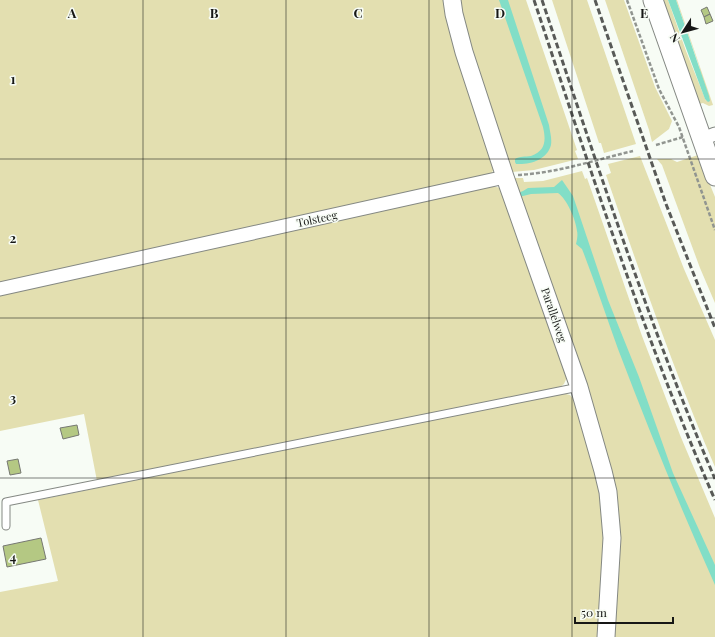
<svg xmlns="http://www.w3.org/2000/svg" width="715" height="637" font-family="'Playfair Display',serif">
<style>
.green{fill:#e3dfb0}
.water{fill:#82dec7}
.building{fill:#b4c883;stroke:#767872}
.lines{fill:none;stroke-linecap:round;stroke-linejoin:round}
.service-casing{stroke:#848883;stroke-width:9}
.minor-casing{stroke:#848883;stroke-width:15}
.tertiary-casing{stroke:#848883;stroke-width:19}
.secondary-casing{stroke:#848883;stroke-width:21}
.path{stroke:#919590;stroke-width:2.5;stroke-dasharray:4 2;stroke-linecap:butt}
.service{stroke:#fff;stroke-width:7}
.minor{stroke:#fff;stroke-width:13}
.tertiary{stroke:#fff;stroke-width:17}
.secondary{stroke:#fff;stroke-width:19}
.rail{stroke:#585a57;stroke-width:3;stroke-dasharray:6 3;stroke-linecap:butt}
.grid{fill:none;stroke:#161715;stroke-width:1;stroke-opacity:0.55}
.labels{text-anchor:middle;stroke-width:3;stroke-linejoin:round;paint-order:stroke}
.street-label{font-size:11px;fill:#161715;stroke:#f7fcf5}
.grid-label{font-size:13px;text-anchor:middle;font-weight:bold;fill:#161715;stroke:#f7fcf5;stroke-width:3;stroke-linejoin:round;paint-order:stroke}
</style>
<rect width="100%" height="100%" fill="#f7fcf5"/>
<!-- green -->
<g class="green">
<path d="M0,0H445L494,169L491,174L0,284Z"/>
<path d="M459,0H526L577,150L575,151L578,159L534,170L512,172L474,63Z"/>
<path d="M552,0H587L636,144L604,153L601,143H599Z"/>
<path d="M605,0H624L655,87L672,121L669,129L652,142L649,130Z"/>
<path d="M662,0H668L686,51L706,101L699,66L676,0H677L713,105L709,106L703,103L699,104Z"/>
<path d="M698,155L715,197V303L700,268L662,165L657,159H671L677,162Z"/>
<path d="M640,156L684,269L715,340V467C674,371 640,273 606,175L611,173L608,164Z"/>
<path d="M582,171L585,179L587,178L642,336L680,435L715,518V637H612L618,538L514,178H523L524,182L543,181Z"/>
<path d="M491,186L501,188L567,377L564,384L560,387L97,481L84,414L0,431V293Z"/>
<path d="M566,394L570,395L574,400L591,447L605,517L600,637H0V592L58,581L38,500L556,395Z"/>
</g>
<!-- water -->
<g class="water">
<path d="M499,0H508L549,125C550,132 552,138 551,145C547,160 530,165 516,164L515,162V159C520,156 525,157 531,156C546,151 546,140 543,127Z"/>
<path d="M668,0H676L709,96L710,101L708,102L705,99Z"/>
<path d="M562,180L573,196L608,300L639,377L673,473L715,565V585C680,507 648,428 618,349C606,316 595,282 582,249L576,244C577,240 578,235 577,231C576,220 567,199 558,193L531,194L519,197L518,193L523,191L528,188L554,187Z"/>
</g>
<!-- building -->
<g class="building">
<path d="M707,7L710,14L704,17L701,10Z"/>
<path d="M710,14L713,21L706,24L704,17Z"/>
<path d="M77,425L79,435L63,439L60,428Z"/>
<path d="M18,459L21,473L10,475L7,461Z"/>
<path d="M41,538L46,559L7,567L3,546Z"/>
</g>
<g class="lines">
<defs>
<path id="service" d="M6,526V502L579,387"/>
<g id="minor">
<path d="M702,139L715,134"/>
<path d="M0,289L505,177"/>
</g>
<path id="tertiary" d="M452,0L454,14L464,52L505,177L579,387L603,471L608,492L612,538L606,637"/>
<path id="secondary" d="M653,0L715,176"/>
</defs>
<!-- service casing -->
<use href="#service" class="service-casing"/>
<!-- minor casing -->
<use href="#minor" class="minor-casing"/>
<!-- tertiary casing -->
<use href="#tertiary" class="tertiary-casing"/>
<!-- secondary casing -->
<use href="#secondary" class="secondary-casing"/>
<!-- path -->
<g class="path">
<path d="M627,0L659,89L679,127L715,230"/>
<path d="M656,145L683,137"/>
<path d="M518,175C557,173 595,160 633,151"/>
</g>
<!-- service -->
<use href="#service" class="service"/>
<!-- minor -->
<use href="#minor" class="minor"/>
<!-- tertiary -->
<use href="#tertiary" class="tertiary"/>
<!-- secondary -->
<use href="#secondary" class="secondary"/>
<!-- rail -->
<g class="rail">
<path d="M534,0C590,168 644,338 715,500"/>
<path d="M542,0C596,161 648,323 715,479"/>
<path d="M595,0L666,204L715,328"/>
</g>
</g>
<!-- grid -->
<path class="grid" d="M143,0V637M286,0V637M429,0V637M572,0V637M0,159H715M0,318H715M0,478H715"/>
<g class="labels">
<!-- street labels -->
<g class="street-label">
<text transform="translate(317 219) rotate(-12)" y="4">Tolsteeg</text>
<text transform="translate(554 315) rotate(71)" y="4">Parallelweg</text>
</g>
</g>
<g class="grid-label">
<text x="72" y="18">A</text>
<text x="214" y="18">B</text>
<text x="358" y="18">C</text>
<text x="500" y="18">D</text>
<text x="644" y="18">E</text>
<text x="13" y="84">1</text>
<text x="13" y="243">2</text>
<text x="13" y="403">3</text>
<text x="13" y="562">4</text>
</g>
<!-- north arrow -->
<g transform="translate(683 32) rotate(234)" stroke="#f7fcf5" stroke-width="3" paint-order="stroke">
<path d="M0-3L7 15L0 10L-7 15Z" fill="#161715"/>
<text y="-6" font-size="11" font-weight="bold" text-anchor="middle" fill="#161715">N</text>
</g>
<!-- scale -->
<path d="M575 617v6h98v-6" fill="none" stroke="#161715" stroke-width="2"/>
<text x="581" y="617" font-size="12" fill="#161715" stroke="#f7fcf5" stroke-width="3" paint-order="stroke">50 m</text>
</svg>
